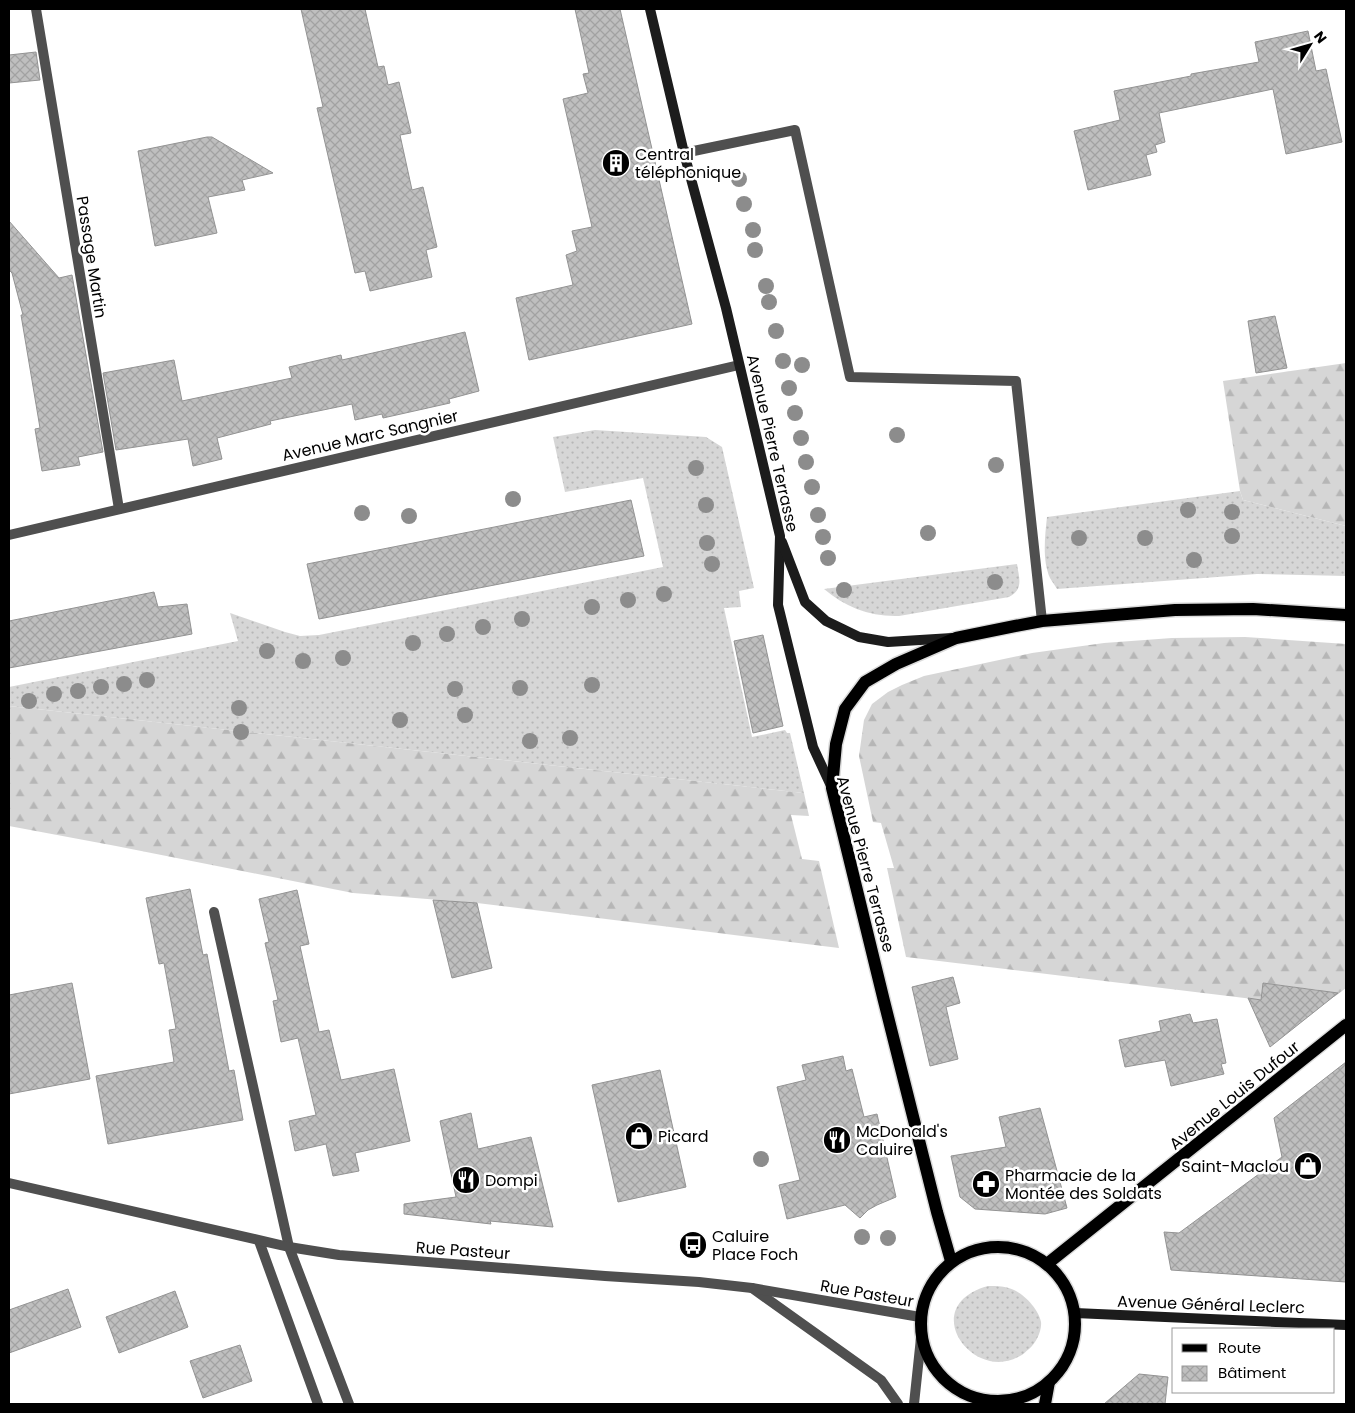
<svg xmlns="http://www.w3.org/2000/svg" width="1355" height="1413" font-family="Poppins,sans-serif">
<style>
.grass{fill:url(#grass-dots)}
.forest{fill:url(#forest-firs)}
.building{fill:url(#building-cross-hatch);stroke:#939393}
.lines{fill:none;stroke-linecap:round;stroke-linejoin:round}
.primary-casing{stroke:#dbdbdb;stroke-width:15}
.service{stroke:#4f4f4f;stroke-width:10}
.minor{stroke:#4f4f4f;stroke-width:10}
.tertiary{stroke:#4f4f4f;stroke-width:10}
.secondary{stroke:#1c1c1c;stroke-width:10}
.primary{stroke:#000;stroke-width:12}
.tree{fill:#8c8c8c}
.labels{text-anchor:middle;stroke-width:5;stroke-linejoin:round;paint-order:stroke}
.poi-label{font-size:16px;fill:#000;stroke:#fff;text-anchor:start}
.street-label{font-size:16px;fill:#000;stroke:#fff}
</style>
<defs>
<pattern id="grass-dots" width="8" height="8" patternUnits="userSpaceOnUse" patternTransform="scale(1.25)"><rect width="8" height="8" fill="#d6d6d6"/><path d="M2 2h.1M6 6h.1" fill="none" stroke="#b6b6b6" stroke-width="1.8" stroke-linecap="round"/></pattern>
<pattern id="forest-firs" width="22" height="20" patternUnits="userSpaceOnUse" patternTransform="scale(1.25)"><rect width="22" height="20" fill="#d6d6d6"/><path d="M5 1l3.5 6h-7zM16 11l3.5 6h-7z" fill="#b6b6b6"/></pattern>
<pattern id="building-cross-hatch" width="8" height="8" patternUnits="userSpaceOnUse" patternTransform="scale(1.25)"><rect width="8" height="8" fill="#bfbfbf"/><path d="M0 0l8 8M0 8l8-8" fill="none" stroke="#a2a2a2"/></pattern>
</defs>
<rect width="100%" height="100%" fill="#fff"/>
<!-- grass -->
<g class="grass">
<path d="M595,430L706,437L722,447L754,588L739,591L741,607L724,608L752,737L785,730L787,733H790L804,793L9,706V687L238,641L230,613L285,632L300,636L319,635L663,567L643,478L565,492L553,437Z"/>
<path d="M1240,491L1243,500L1346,526V576L1257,574L1057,589C1055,585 1052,582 1050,578C1042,560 1045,536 1047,517Z"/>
<path d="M1017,564C1019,578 1024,589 1009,597L899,616C870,617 845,607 824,589Z"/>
<path d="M988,1286C997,1286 1006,1286 1014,1290C1025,1295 1039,1310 1041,1322C1042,1331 1036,1343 1029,1349C1026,1351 1023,1355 1020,1356C973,1384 916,1306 988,1286Z"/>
</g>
<!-- forest -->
<g class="forest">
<path d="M1346,363V526L1243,500L1240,491L1223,381Z"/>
<path d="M1245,637L1346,644V988L1334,997L1319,990L1263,983L1261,1000L906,957L887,868H894L881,823L873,822L859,756L864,720L872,704L888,692L902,685L924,676L1032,653L1104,643L1172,638Z"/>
<path d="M9,706L804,793L809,816L791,815L802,859L819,861L839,948L477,903L353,893L116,846L9,826Z"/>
</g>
<!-- building -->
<g class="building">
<path d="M301,9H365L378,67L384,66L388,85L399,82L411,133L400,135L412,190L423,187L437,247L426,250L432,277L370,291L365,271L355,273L317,108L323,107Z"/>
<path d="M575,9H620L692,324L529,360L516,298L573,285L566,255L577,251L572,231L592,227L563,99L588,93L583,74L589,73Z"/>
<path d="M1308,31L1316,71L1326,69L1342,142L1286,154L1273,89L1159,113L1165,142L1155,145L1157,152L1146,155L1151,175L1088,190L1074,131L1120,120L1114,91L1191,76V74L1259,62L1255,42Z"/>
<path d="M36,52L40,80L9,83V55Z"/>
<path d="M207,137H212L273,173L242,180L245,190L208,197L217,233L155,246L138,151Z"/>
<path d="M9,221L59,278L72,275L103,452L78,457L80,465L42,471L35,429L40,428L21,315H23L12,273L9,270Z"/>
<path d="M1275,316L1287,368L1256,373L1248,321Z"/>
<path d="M465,332L479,391L449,399L450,403L383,418L382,414L355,420L352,404L270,421L271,424L217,438L222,459L193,466L188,439L116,450L103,373L174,360L182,401L292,378L289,367L341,355L342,360Z"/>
<path d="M631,500L644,556L319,619L307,564Z"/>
<path d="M154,592L158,607L187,604L192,634L9,668V621Z"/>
<path d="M763,635L783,726L753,733L734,641Z"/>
<path d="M190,889L203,955L207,954L229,1071L234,1070L243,1120L108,1144L96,1076L174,1062L169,1030L176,1029L164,963L159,964L146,898Z"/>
<path d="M297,890L309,944L300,946L319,1032L329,1030L341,1080L394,1069L410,1141L355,1153L359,1171L333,1176L326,1144L295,1151L289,1121L316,1115L298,1038L281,1042L273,1001L278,1000L265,943L269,942L259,899Z"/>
<path d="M433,900L477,903L492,968L452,978Z"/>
<path d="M953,977L960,1003L946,1007L958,1059L930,1066L912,987Z"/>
<path d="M72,983L90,1079L9,1094V995Z"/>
<path d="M1263,983L1338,993L1270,1047L1248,998L1261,1000Z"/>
<path d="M1190,1014L1193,1023L1217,1019L1226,1063L1221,1064L1224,1074L1171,1086L1165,1060L1125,1067L1119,1040L1161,1031L1159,1021Z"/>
<path d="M843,1056L846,1071L852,1069L864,1117L877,1114L896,1197L877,1205L868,1210L860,1218L845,1205L787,1219L779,1185L800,1180L777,1087L806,1080L802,1065Z"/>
<path d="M1346,1062V1282L1171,1270L1164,1232L1179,1233L1282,1157L1274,1118Z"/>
<path d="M660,1070L686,1187L618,1202L592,1085Z"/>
<path d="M1040,1108L1067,1208L1045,1214L975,1209L960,1197L951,1156L1006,1147L999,1117Z"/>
<path d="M471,1113L478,1149L531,1137L553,1227L490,1221L491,1224L404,1214V1204L456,1197L440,1121Z"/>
<path d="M68,1289L81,1327L9,1353V1310Z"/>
<path d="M175,1291L188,1327L119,1353L106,1317Z"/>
<path d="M240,1345L252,1381L203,1398L190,1361Z"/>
<path d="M1139,1374L1168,1377L1165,1404H1104Z"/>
</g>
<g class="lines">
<defs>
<g id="primary">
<circle cx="998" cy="1324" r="77"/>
<path d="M951,1261L937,1212L884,1001L832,788L836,744L845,709L865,682L896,664L956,638L1015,626L1042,621L1175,610L1253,609L1346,615"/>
<path d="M1047,1264L1346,1025"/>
<path d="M1045,1404L1049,1382"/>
</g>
</defs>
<!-- primary casing -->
<use href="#primary" class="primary-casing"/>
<!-- service -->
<g class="service">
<path d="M684,153L795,130L850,377L1016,381L1042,621"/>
<path d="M214,912L289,1247"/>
<path d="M259,1241L318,1404"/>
<path d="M752,1288L881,1380L898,1404"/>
<path d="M914,1404L921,1338"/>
<path d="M1001,1404L1002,1402"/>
</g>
<!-- minor -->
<g class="minor">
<path d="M36,9L119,509"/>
<path d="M9,535L739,365"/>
<path d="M289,1247L349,1404"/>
</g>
<!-- tertiary -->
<path class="tertiary" d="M9,1183L289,1247L339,1255L605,1276L699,1282L752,1288L920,1317"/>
<!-- secondary -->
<g class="secondary">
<path d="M650,9L684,153L726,308L780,536L778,605L813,747L832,788"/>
<path d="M782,542L805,602L826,621L859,637L888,642L952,638"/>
<path d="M1075,1313L1346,1325"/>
</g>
<!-- primary -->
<use href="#primary" class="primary"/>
</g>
<!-- trees -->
<g class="tree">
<circle cx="739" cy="179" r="8"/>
<circle cx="744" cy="204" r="8"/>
<circle cx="753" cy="230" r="8"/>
<circle cx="755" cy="250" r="8"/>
<circle cx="766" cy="286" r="8"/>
<circle cx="769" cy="302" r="8"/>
<circle cx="776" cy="331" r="8"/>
<circle cx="783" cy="361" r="8"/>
<circle cx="802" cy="365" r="8"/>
<circle cx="789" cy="388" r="8"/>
<circle cx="795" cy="413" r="8"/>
<circle cx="897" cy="435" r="8"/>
<circle cx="801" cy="438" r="8"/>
<circle cx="806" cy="462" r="8"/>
<circle cx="996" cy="465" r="8"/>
<circle cx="696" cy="468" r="8"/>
<circle cx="812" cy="487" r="8"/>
<circle cx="513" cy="499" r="8"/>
<circle cx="706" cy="505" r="8"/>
<circle cx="1188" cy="510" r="8"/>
<circle cx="1232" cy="512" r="8"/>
<circle cx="362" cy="513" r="8"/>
<circle cx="818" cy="515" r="8"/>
<circle cx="409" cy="516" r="8"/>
<circle cx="928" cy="533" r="8"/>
<circle cx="1232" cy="536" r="8"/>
<circle cx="823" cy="537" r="8"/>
<circle cx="1079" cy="538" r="8"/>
<circle cx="1145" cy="538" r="8"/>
<circle cx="707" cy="543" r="8"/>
<circle cx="828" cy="558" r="8"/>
<circle cx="1194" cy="560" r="8"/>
<circle cx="712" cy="564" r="8"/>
<circle cx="995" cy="582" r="8"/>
<circle cx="844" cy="590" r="8"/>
<circle cx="664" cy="594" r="8"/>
<circle cx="628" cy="600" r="8"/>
<circle cx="592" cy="607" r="8"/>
<circle cx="522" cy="619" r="8"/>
<circle cx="483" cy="627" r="8"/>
<circle cx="447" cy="634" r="8"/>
<circle cx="413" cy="643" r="8"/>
<circle cx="267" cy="651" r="8"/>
<circle cx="343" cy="658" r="8"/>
<circle cx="303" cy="661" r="8"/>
<circle cx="147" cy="680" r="8"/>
<circle cx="124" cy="684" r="8"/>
<circle cx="592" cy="685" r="8"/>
<circle cx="101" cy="687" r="8"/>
<circle cx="520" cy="688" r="8"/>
<circle cx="455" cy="689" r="8"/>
<circle cx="78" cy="691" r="8"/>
<circle cx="54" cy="694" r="8"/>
<circle cx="29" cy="701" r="8"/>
<circle cx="239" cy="708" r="8"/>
<circle cx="465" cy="715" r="8"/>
<circle cx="400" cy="720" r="8"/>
<circle cx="241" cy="732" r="8"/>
<circle cx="570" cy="738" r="8"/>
<circle cx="530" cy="741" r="8"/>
<circle cx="761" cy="1159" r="8"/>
<circle cx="862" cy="1237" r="8"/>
<circle cx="888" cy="1238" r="8"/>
</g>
<!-- icons -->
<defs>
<symbol id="building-disc" viewBox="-11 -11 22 22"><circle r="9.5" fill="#000" stroke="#fff"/><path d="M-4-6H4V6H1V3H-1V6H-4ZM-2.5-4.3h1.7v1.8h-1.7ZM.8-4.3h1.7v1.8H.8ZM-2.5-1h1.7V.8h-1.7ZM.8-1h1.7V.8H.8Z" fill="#fff"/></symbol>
<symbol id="shop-disc" viewBox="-11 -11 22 22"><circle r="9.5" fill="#000" stroke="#fff"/><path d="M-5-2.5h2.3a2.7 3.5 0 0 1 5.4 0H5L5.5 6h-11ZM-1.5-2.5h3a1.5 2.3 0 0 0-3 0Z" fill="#fff"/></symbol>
<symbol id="restaurant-disc" viewBox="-11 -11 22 22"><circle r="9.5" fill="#000" stroke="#fff"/><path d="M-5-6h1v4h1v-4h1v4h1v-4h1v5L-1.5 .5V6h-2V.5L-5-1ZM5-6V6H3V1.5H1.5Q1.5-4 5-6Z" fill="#fff"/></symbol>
<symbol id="pharmacy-disc" viewBox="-11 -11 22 22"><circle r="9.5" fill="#000" stroke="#fff"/><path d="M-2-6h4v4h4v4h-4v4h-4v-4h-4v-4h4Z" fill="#fff"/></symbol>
<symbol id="bus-disc" viewBox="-11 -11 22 22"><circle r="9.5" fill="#000" stroke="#fff"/><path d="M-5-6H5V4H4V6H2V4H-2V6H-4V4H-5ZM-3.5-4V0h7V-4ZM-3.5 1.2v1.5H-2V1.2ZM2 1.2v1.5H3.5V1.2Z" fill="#fff"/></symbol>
</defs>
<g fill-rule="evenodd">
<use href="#building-disc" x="600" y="147" width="32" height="32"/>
<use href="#shop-disc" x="623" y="1120" width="32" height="32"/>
<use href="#restaurant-disc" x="821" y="1124" width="32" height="32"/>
<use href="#shop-disc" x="1292" y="1150" width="32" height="32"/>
<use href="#restaurant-disc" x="450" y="1164" width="32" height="32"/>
<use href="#pharmacy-disc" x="970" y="1168" width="32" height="32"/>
<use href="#bus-disc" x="677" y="1229" width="32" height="32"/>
</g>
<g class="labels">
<!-- poi labels -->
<g class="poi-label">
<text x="635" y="160">Central<tspan x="635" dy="18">téléphonique</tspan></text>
<text x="856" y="1137">McDonald's<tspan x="856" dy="18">Caluire</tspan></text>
<text x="658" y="1142">Picard</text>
<text x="1289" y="1172" text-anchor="end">Saint-Maclou</text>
<text x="1005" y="1181">Pharmacie de la<tspan x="1005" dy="18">Montée des Soldats</tspan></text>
<text x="485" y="1186">Dompi</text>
<text x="712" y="1242">Caluire<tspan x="712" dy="18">Place Foch</tspan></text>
</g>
<!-- street labels -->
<g class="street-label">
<text transform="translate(92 257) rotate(81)" y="6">Passage Martin</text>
<text transform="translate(370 435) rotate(-13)" y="6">Avenue Marc Sangnier</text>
<text transform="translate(773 443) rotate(77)" y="6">Avenue Pierre Terrasse</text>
<text transform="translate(866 864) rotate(75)" y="6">Avenue Pierre Terrasse</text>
<text transform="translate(1234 1095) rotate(-39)" y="6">Avenue Louis Dufour</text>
<text transform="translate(463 1250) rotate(4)" y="6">Rue Pasteur</text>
<text transform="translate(867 1293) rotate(10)" y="6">Rue Pasteur</text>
<text transform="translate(1211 1304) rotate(2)" y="6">Avenue Général Leclerc</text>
</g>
</g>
<!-- border -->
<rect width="1355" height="1413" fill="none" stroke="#000000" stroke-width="20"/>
<!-- legend -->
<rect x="1172" y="1328" width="162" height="65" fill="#ffffff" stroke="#999999"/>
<rect x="1182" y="1344" width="25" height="8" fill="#000000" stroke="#999999"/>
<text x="1218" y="1353" font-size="15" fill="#000000">Route</text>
<rect x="1182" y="1366" width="25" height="15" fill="url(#building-cross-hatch)" stroke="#999999"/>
<text x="1218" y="1378" font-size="15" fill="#000000">Bâtiment</text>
<!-- north arrow -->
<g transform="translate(1310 45) rotate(53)" stroke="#ffffff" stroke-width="4" paint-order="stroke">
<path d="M0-4L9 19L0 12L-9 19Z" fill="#000000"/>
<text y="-8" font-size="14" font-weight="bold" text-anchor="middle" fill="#000000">N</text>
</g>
</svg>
